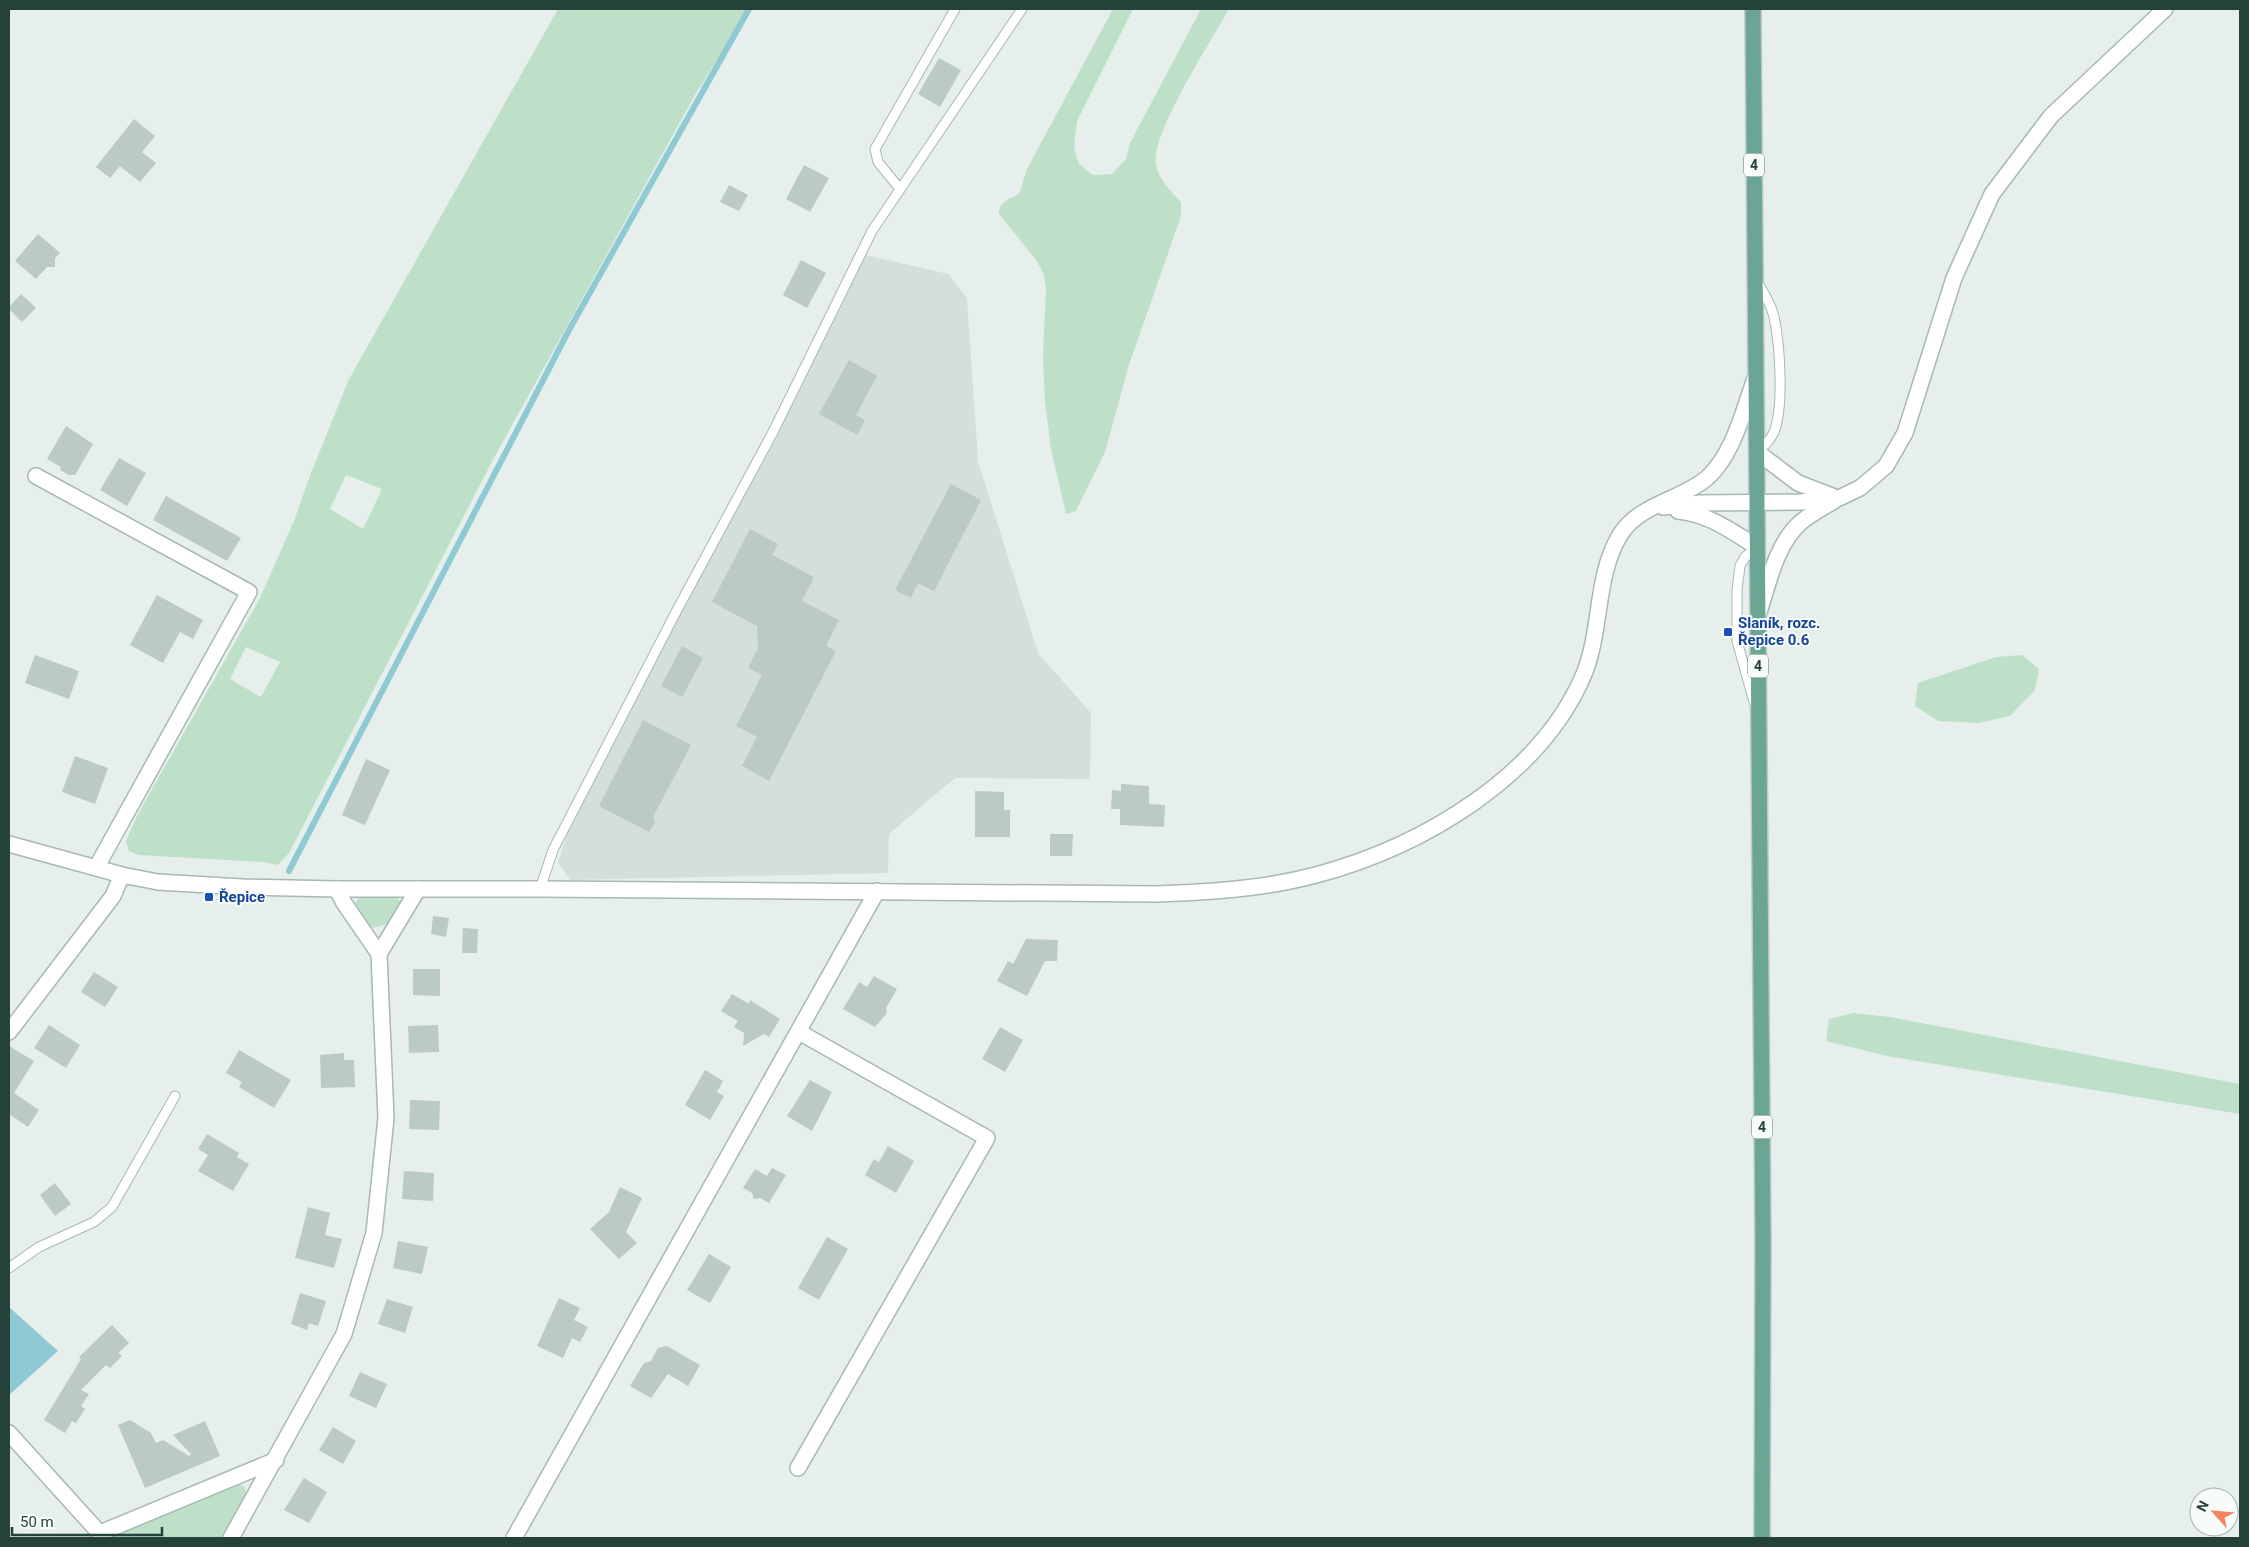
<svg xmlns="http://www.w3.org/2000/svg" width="2249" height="1547" font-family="Roboto,sans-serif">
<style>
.built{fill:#d4dfda}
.green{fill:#bfe0c8;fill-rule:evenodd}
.water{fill:#8ec9d4}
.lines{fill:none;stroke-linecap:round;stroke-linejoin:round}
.stream{stroke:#8ec9d4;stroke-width:6}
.building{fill:#bbcac4}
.service-casing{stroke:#a8b8b2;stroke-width:11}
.minor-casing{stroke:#a8b8b2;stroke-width:18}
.tertiary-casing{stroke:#a8b8b2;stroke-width:18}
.primary-casing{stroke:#c2cac8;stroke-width:18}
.service{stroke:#fff;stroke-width:9}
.minor{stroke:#fff;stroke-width:15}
.tertiary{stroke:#fff;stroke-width:15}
.primary{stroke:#6aa596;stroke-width:15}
.transit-dot{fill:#1a4fb4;stroke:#f7fbf9;stroke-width:2}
.labels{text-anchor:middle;stroke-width:4;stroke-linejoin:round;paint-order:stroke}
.shield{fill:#f7fbf9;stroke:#637a73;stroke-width:1}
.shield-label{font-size:14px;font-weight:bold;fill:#24423a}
.transit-label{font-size:15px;font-weight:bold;fill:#164399;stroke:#f7fbf9;text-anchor:start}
</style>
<rect width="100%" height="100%" fill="#e6efeb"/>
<!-- built -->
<path class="built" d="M866,255L948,274L967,298L978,461L1038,653L1091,713L1090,779L955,778L889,834L888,873L570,880L558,862L571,823Z"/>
<!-- green -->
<g class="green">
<path d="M558,9H749L695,95L495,456L289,853L278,865L262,862L138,855L129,851L126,841L138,814L259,600L294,521L311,473L349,379ZM346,475L382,489L363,529L330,509ZM246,647L280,662L261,697L230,679Z"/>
<path d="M1113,9H1133L1077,121L1074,148L1079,164L1093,175L1112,174L1126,159L1130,143L1201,9H1229C1212,40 1151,133 1156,164C1157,177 1172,193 1181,202V216L1128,368L1105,452L1076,511L1066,514L1051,449L1045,401L1043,357L1046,288L1044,275L1037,261L999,214C999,202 1009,199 1019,194L1027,169Z"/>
<path d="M2022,655L2039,669L2035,690L2010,716L1978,723L1938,721L1915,706L1918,683L1996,657Z"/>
<path d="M358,898H397L401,902L387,924L373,928L369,926L354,906Z"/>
<path d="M1853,1013L1890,1017L2240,1084V1114L1887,1056L1826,1041L1829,1019Z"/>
<path d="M235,1483L244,1486L247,1496L223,1538L115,1537V1533Z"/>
</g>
<!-- water -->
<path class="water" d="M9,1307L58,1351L9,1395Z"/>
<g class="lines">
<!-- stream -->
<path class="stream" d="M289,871L569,330L749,9"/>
</g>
<!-- building -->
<g class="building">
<path d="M939,58L961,70L940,107L918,94Z"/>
<path d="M134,119L155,136L142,152L156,163L140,182L120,166L110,178L96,167Z"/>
<path d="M804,165L829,178L810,212L786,199Z"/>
<path d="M729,185L748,195L739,211L720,202Z"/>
<path d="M38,234L60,253L55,258V267H47L36,279L15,261Z"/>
<path d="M801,260L826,273L807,308L783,295Z"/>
<path d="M21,294L36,308L22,322L9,309V307Z"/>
<path d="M849,360L877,376L856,415L865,420L857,435L819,414Z"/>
<path d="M66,426L93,444L75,475H69L60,470L61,467L47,459Z"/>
<path d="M119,458L146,473L127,506L100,490Z"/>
<path d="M951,484L981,500L934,591L918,583L911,598L895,590Z"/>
<path d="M166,496L241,538L227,561L153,520Z"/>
<path d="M750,529L778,544L772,555L814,577L802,601L839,620L826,646L836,651L769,781L742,766L757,737L736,726L762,675L748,668L758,648L757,626L712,602Z"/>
<path d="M157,595L203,620L193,639L180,632L163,663L130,645Z"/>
<path d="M682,646L703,658L682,697L661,686Z"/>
<path d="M35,655L79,671L69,699L25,683Z"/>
<path d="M643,720L691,745L653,817L655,822L649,832L599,806Z"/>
<path d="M75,756L108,768L95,804L62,792Z"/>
<path d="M366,759L390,770L365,825L342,815Z"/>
<path d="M1121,784L1149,786V804L1165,805L1164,827L1120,825V809H1111L1112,790L1121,791Z"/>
<path d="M975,791L1004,792V810H1010V837H975Z"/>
<path d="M1050,834H1073L1072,856H1050Z"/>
<path d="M433,916L449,918L446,937L431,934Z"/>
<path d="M463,928L478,929L477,953H462Z"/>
<path d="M1026,939L1058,940L1057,961H1045L1027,996L997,981L1008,961L1013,964Z"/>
<path d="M413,969H440V996L413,995Z"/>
<path d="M94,972L118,987L105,1007L81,992Z"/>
<path d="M874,976L897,989L886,1008L887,1013L875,1027L843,1009L859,982L867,987Z"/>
<path d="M732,994L749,1004L750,1000L780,1019L769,1037L764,1034L743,1046L744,1033L734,1027L738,1021L721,1011Z"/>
<path d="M49,1025L80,1045L66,1068L34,1048Z"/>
<path d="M438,1025L439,1052L409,1053L408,1026Z"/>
<path d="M1000,1027L1023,1040L1005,1072L982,1059Z"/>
<path d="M9,1046L34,1061L14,1093L39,1110L28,1127L9,1114Z"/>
<path d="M239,1050L291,1080L274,1108L239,1087L242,1082L226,1073Z"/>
<path d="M344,1053V1060H354L355,1087L321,1088L320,1055Z"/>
<path d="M705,1070L723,1081L717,1092L724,1096L710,1120L685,1105Z"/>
<path d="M810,1080L832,1092L812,1131L787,1116Z"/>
<path d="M410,1100L440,1101L439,1130L409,1129Z"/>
<path d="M207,1134L239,1153L237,1157L249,1164L233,1191L198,1171L208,1155L198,1149Z"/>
<path d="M888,1146L914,1161L896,1193L865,1175L874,1159L879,1162Z"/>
<path d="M772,1168L786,1175L769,1203L760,1198L754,1199L752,1193L743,1188L755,1169L767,1176Z"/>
<path d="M404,1171L434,1173L433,1201L402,1199Z"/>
<path d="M55,1183L71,1204L55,1216L40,1195Z"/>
<path d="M620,1187L642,1198L626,1232L637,1243L619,1259L590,1229L609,1212Z"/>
<path d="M308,1207L330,1213L325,1235L342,1239L334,1268L295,1258Z"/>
<path d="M827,1237L848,1249L819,1300L798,1288Z"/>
<path d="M398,1241L428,1247L422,1274L393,1268Z"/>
<path d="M709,1254L731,1267L710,1303L687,1290Z"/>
<path d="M300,1293L326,1301L318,1326L309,1323L307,1330L291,1324Z"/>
<path d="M559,1298L580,1308L574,1320L588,1327L580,1342L572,1338L563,1358L537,1346Z"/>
<path d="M387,1299L413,1307L405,1333L378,1324Z"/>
<path d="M112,1325L129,1343L118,1353L122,1356L110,1368L106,1365L81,1390L89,1394L81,1406L85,1409L76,1423L72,1421L65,1433L44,1420L81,1359L79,1357Z"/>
<path d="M667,1346L700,1365L688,1386L668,1374L651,1398L630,1386L644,1363L651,1361L658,1348Z"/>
<path d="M360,1372L387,1384L376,1408L349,1396Z"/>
<path d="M130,1420L151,1433L156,1443L163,1440L189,1456L191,1454L173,1435L205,1421L220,1456L145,1488L118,1425Z"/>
<path d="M333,1427L356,1441L343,1464L319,1450Z"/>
<path d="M304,1478L327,1492L309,1523L284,1510Z"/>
</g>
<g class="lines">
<defs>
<g id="service">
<path d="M900,189L878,162L875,149L955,9"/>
<path d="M1757,452C1764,446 1770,441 1774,432C1784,407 1780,344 1774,317C1771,304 1764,293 1757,282"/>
<path d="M1754,702L1737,641V590L1740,566L1745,557L1757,547"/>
<path d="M540,889L553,850L677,610L773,432L872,231L1022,9"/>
<path d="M9,1268L39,1247L94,1222L112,1207L175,1096"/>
</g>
<g id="minor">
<path d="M36,476L249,592L96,868"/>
<path d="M337,889L344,903L379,954"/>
<path d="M9,1032L113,896L122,875"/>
<path d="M9,1433L104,1538"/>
<path d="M798,1468L987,1138L799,1032"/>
<path d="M100,1533L276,1460"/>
<path d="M231,1538L344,1334L374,1233L386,1118L379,954L418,889"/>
<path d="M514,1538L877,891"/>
</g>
<g id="tertiary">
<path d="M1757,452L1798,483L1832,496"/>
<path d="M1663,507L1700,503L1801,502L1839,498L1860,488L1886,466L1905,433L1954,278L1992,194L2051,116L2165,9"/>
<path d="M1678,511C1709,514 1731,531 1757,547"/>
<path d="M1759,612C1769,582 1776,544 1801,522C1811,514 1823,507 1834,501"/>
<path d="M9,844L122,875L158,882L242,887L337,889H540L1156,894C1210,892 1263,889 1316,875C1421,847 1540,778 1584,674C1602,630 1595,576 1620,535C1639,504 1681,500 1707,478C1734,454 1744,408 1756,376"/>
</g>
<path id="primary" d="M1753,9L1763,1242L1762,1538"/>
</defs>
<!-- service casing -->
<use href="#service" class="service-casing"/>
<!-- minor casing -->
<use href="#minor" class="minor-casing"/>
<!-- tertiary casing -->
<use href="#tertiary" class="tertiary-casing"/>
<!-- primary casing -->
<use href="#primary" class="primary-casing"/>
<!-- service -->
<use href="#service" class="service"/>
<!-- minor -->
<use href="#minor" class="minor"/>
<!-- tertiary -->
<use href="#tertiary" class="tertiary"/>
<!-- primary -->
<use href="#primary" class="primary"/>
</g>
<!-- markers -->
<g class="transit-dot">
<rect x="1723" y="627" width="10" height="10" rx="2.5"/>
<rect x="204" y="892" width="10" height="10" rx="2.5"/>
</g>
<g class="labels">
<!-- shield labels -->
<g class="shield">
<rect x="1744" y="153.5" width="20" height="23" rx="4"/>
<rect x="1748" y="654.5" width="20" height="23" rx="4"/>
<rect x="1752" y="1115.5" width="20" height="23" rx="4"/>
</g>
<g class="shield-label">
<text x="1754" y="170">4</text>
<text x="1758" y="671">4</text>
<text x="1762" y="1132">4</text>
</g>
<!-- transit labels -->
<g class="transit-label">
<text x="1738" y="628">Slaník, rozc.<tspan x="1738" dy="17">Řepice 0.6</tspan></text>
<text x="219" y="902">Řepice</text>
</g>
</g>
<!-- border -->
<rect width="2249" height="1547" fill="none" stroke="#24423a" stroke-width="20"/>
<!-- north arrow -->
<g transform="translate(2214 1512) rotate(297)"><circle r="24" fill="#f7fbf9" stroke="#a3b1ad"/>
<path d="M0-4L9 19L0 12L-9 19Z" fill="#f4845f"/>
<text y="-8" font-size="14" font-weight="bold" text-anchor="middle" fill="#24423a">N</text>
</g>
<!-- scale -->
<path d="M12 1527v8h150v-8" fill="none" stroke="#24423a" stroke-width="2.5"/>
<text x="20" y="1527" font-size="15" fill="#24423a" stroke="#f7fbf9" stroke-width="4" paint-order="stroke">50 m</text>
</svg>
